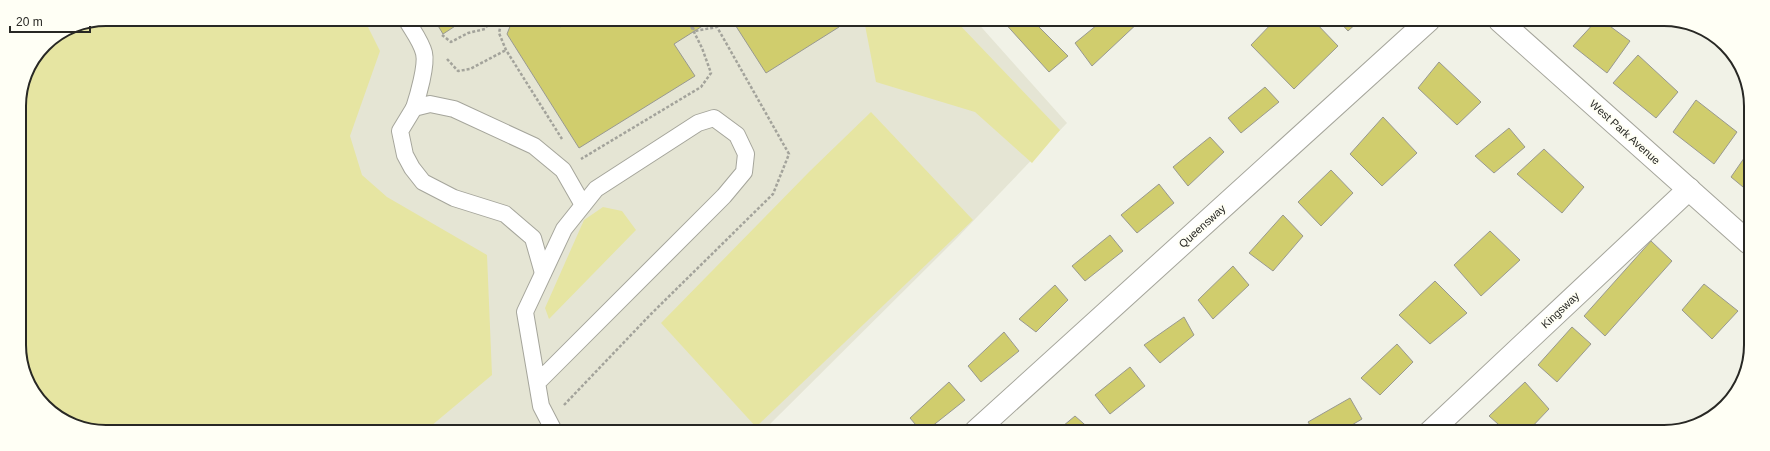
<svg xmlns="http://www.w3.org/2000/svg" width="1770" height="451" font-family="Helvetica,sans-serif">
<style>
.built{fill:#e5e5d4}
.green{fill:#e6e5a2}
.building{fill:#d0cd6d;stroke:#999990}
.lines{fill:none;stroke-linecap:round;stroke-linejoin:round}
.lane-casing{stroke:#a5a59b;stroke-width:18}
.street-casing{stroke:#a5a59b;stroke-width:24}
.path{stroke:#a3a39b;stroke-width:2.5;stroke-dasharray:3 2;stroke-linecap:butt}
.lane{stroke:#fff;stroke-width:16}
.street{stroke:#fff;stroke-width:22}
.labels{text-anchor:middle;stroke-width:4;stroke-linejoin:round;paint-order:stroke}
.street-label{font-size:11px;fill:#282824;stroke:#fffff5}
.rim{fill:none;stroke:#282824;stroke-width:2}
</style>
<rect width="100%" height="100%" fill="#f1f2e7"/>
<!-- built -->
<path class="built" d="M106,19L975,20L1067,123L956,239L763,431L89,430L44,406L21,362L19,100L26,72L45,44L73,26Z"/>
<!-- green -->
<g class="green">
<path d="M106,19H364L380,51L350,136L362,175L387,197L487,255L492,375L425,431L89,430L44,406L21,362L19,100L26,72L45,44L73,26Z"/>
<path d="M864,20H955L1060,130L1032,163L975,112L876,82Z"/>
<path d="M871,112L973,220L756,427L661,323L810,171Z"/>
<path d="M603,207L622,211L636,230L549,319L545,308L584,220Z"/>
</g>
<!-- building -->
<g class="building">
<path d="M434,19H466L443,34Z"/>
<path d="M513,19H556L560,27L572,20H712L674,44L695,76L579,148L507,34Z"/>
<path d="M732,20H834L839,27L766,73Z"/>
<path d="M1002,20H1032L1068,56L1049,72Z"/>
<path d="M1103,20H1141L1092,66L1075,43Z"/>
<path d="M1275,20H1313L1338,46L1294,89L1251,45Z"/>
<path d="M1338,20H1360L1348,31Z"/>
<path d="M1596,21H1603L1630,41L1607,73L1573,46Z"/>
<path d="M1638,55L1678,92L1656,118L1613,83Z"/>
<path d="M1439,62L1481,102L1457,125L1418,88Z"/>
<path d="M1265,87L1279,102L1241,133L1228,118Z"/>
<path d="M1696,100L1737,132L1714,164L1673,132Z"/>
<path d="M1383,117L1417,153L1382,186L1350,154Z"/>
<path d="M1509,128L1525,147L1494,173L1475,156Z"/>
<path d="M1210,137L1224,152L1188,186L1173,167Z"/>
<path d="M1544,149L1584,187L1562,213L1517,174Z"/>
<path d="M1749,151V192L1731,177Z"/>
<path d="M1331,170L1353,193L1321,226L1298,202Z"/>
<path d="M1159,184L1174,203L1137,233L1121,215Z"/>
<path d="M1283,215L1303,236L1273,271L1249,253Z"/>
<path d="M1490,231L1520,260L1481,296L1454,265Z"/>
<path d="M1110,235L1123,251L1085,281L1072,266Z"/>
<path d="M1651,241L1672,261L1605,336L1584,316Z"/>
<path d="M1233,266L1249,285L1213,319L1198,300Z"/>
<path d="M1435,281L1467,313L1430,344L1399,315Z"/>
<path d="M1704,284L1738,311L1712,339L1682,310Z"/>
<path d="M1055,285L1068,300L1036,332L1019,319Z"/>
<path d="M1184,317L1194,335L1160,363L1144,345Z"/>
<path d="M1572,327L1591,344L1557,382L1538,365Z"/>
<path d="M1004,332L1019,351L981,382L968,366Z"/>
<path d="M1397,344L1413,362L1380,395L1361,378Z"/>
<path d="M1130,367L1145,386L1110,414L1095,395Z"/>
<path d="M949,382L965,400L926,431H921L910,418Z"/>
<path d="M1525,382L1549,409L1527,432H1507L1489,416Z"/>
<path d="M1350,398L1362,419L1340,432L1314,431L1308,422Z"/>
<path d="M1075,416L1092,431H1057Z"/>
</g>
<g class="lines">
<defs>
<g id="lane">
<path d="M406,19C412,30 421,41 424,53C427,65 418,96 414,108"/>
<path d="M543,273L533,238L505,214L454,198L423,182L412,168L405,155L400,131L414,108L430,104L454,109L534,146L563,170L583,205"/>
<path d="M537,383L724,196L744,172L746,154L737,135L714,118L698,123L596,189L564,229L525,312L541,406L554,431"/>
</g>
<g id="street">
<path d="M1500,21L1749,243"/>
<path d="M976,431L1429,20"/>
<path d="M1430,432L1689,189"/>
</g>
</defs>
<!-- lane casing -->
<use href="#lane" class="lane-casing"/>
<!-- street casing -->
<use href="#street" class="street-casing"/>
<!-- path -->
<g class="path">
<path d="M502,19L499,33L506,50L562,139"/>
<path d="M442,35L451,42L468,33L485,29L491,19"/>
<path d="M447,59L458,71L470,69L506,50"/>
<path d="M564,405L651,314L773,194L789,154L717,27L695,31L690,24L702,48L711,73L701,87L581,159"/>
</g>
<!-- lane -->
<use href="#lane" class="lane"/>
<!-- street -->
<use href="#street" class="street"/>
</g>
<g class="labels">
<!-- street labels -->
<g class="street-label">
<text transform="translate(1625 132) rotate(42)" y="4">West Park Avenue</text>
<text transform="translate(1202 226) rotate(-42)" y="4">Queensway</text>
<text transform="translate(1560 310) rotate(-43)" y="4">Kingsway</text>
</g>
</g>
<!-- crop -->
<path d="M0 0H1770V451H0ZM106 26H1664A80 80 0 0 1 1744 106V345A80 80 0 0 1 1664 425H106A80 80 0 0 1 26 345V106A80 80 0 0 1 106 26Z" fill="#fffff5" fill-rule="evenodd"/>
<path class="rim" d="M106 26H1664A80 80 0 0 1 1744 106V345A80 80 0 0 1 1664 425H106A80 80 0 0 1 26 345V106A80 80 0 0 1 106 26Z"/>
<!-- scale -->
<path d="M10 26v6h80v-6" fill="none" stroke="#282824" stroke-width="2"/>
<text x="16" y="26" font-size="12" fill="#282824" stroke="#fffff5" stroke-width="3" paint-order="stroke">20 m</text>
</svg>
